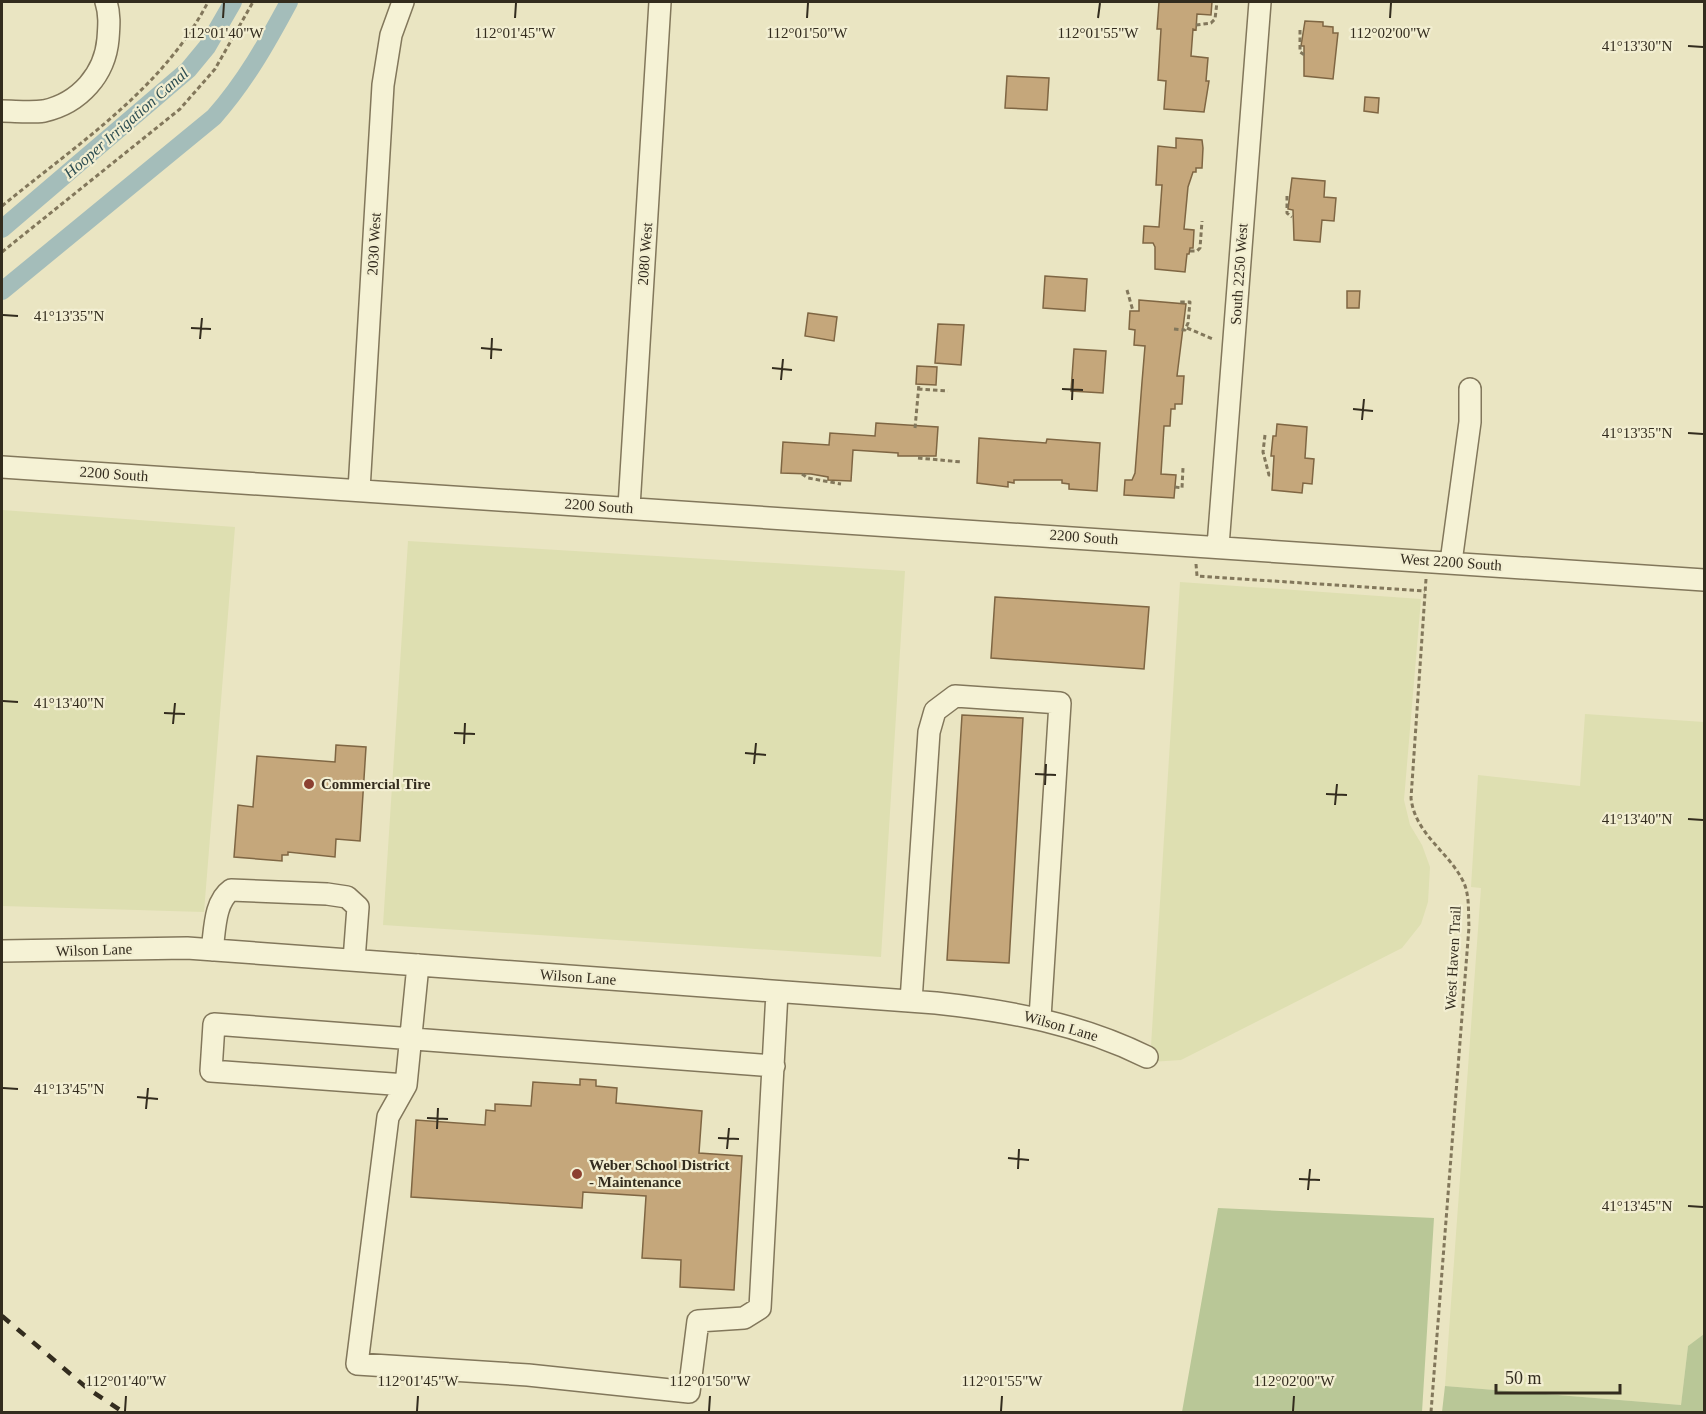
<svg xmlns="http://www.w3.org/2000/svg" width="1706" height="1414" font-family="Georgia,serif">
<style>
.farmland{fill:#dedfb1}
.green{fill:#b9c797}
.lines{fill:none;stroke-linecap:round;stroke-linejoin:round}
.canal{stroke:#a4bdba;stroke-width:18}
.building{fill:#c5a77b;stroke:#7f6643;stroke-width:1.5}
.minor-casing{stroke:#82775b;stroke-width:24}
.path{stroke:#82775b;stroke-width:3;stroke-dasharray:4.5 3;stroke-linecap:butt}
.minor{stroke:#f5f2d5;stroke-width:21}
.rail{stroke:#332c1e;stroke-width:4.5;stroke-dasharray:10 10;stroke-linecap:butt}
.ticks{fill:none;stroke:#332c1e;stroke-width:2}
.poi-dot{fill:#8c4030;stroke:#f2eed1;stroke-width:2}
.labels{text-anchor:middle;dominant-baseline:central;stroke-width:4.5;stroke-linejoin:round;paint-order:stroke}
.street-label{font-size:15px;fill:#332c1e;stroke:#f2eed1}
.poi-label{font-size:15px;font-weight:bold;fill:#332c1e;stroke:#f2eed1;text-anchor:start}
.water-label{font-size:16px;font-style:italic;fill:#2e4e52;stroke:#f2eed1}
.ticks-label{font-size:15px;text-anchor:middle;fill:#332c1e;stroke:#f2eed1;stroke-width:4.5;stroke-linejoin:round;paint-order:stroke}
</style>
<rect width="100%" height="100%" fill="#eae5c2"/>
<path class="farmland" d="M2,510l233,17 -31,385 -202,-6z
M408,541l497,30 -24,386 -498,-32z
M1180,582l241,17 -17,201 6,25 12,20 8,22 -2,35 -7,22 -19,24 -221,112 -31,2z
M1585,714l119,8v612l-16,12 -7,59 -236,-19 36,-498 -10,-1 7,-112 102,11z"/>
<path class="green" d="M1218,1208l216,10 -12,194h-240z
M1704,1334v78h-262l3,-26 236,19 7,-59z"/>
<g class="lines">
<path class="canal" d="M2,229l186,-159 19,-23 26,-45
M2,291l212,-174c31,-35 53,-74 75,-115"/>
</g>
<path class="building" d="M1159,2h53l-1,13 -14,-1 -1,16 -3,-1 -2,27 17,2 -2,23h3l-5,31 -40,-3 2,-28 -8,-1 3,-51h-4z
M1305,21l18,1v4l10,1v6h5l-5,46 -29,-3v-30h-3z
M1007,76l42,2 -2,32 -42,-2z
M1365,97l14,1 -1,15 -14,-2z
M1176,138l26,2 1,8 -1,20h-6v4h-3l-5,15 -4,42 10,1 -1,18h-3l-1,6h-2l-2,18 -30,-3v-22l-2,-4h-10l1,-17 15,1 3,-42h-6l2,-39 18,2z
M1292,178l33,3 -1,16 12,1 -2,23 -12,-1 -2,22 -26,-2 -1,-30 -5,-1z
M1045,276l42,3 -2,32 -42,-3z
M1347,291h13l-1,17h-12z
M1139,300l47,4 -9,72h7l-2,28h-7v5h-4l-1,17h-6l-3,48 15,1 -2,23 -50,-3 1,-15h7l3,-7 7,-91 3,-36 -11,-1 1,-15 -6,-1 1,-18h9z
M808,313l29,4 -3,24 -29,-5z
M938,324l26,1 -3,40 -26,-2z
M1074,349l32,2 -3,42 -32,-2z
M917,366l20,1 -1,18 -20,-1z
M876,423l62,4 -2,29h-38v-3l-45,-3 -2,31 -23,-1v-3l-17,-3 -30,-1 2,-31 46,3 1,-12 45,3z
M1277,424l30,3 -2,31 9,1 -2,25 -9,-1 -1,10 -30,-3 2,-34h-3l2,-20h3z
M979,438l67,5 1,-4 53,4 -3,48 -28,-2v-5l-7,-1v-3h-48v3l-6,-1v5l-31,-4z
M995,597l154,10 -5,62 -153,-11z
M962,715l61,3 -14,245 -62,-3z
M336,745l30,2 -6,94 -24,-2 -1,18 -47,-5v3h-6v6l-48,-4 4,-52 15,2 4,-51 78,6z
M580,1079l16,1v6l21,2 -1,15 86,8 -3,42 43,3 -8,134 -54,-3 1,-27 -39,-2 4,-62 -63,-4 -1,16 -171,-11 5,-77 69,5 1,-15 9,1v-7l36,2 2,-24 47,3z"/>
<g class="lines">
<g class="minor-casing">
<path id="minor" d="M2,111c13,0 28,2 42,0 36,-8 61,-37 64,-72 1,-13 2,-25 -2,-37
M2,467l1702,113
M359,490l24,-405 8,-50 12,-33
M629,507l31,-505
M1218,546l42,-544
M1451,562l19,-140v-33
M212,950c3,-19 2,-48 19,-60l96,4 20,3 11,10 -4,53
M2,951l185,-3 749,55c74,8 144,21 211,54
M418,965l-12,120 -18,32 -31,247 171,11 161,17 9,-71 46,-3 16,-10 17,-316
M911,1001l18,-269 6,-21 20,-15 105,7 -20,315
M406,1085l-195,-14 3,-47 560,42"/>
</g>
<path class="path" d="M1196,25l15,-2 4,-4 2,-17
M1300,30v22l6,4
M1287,196v17l5,4
M2,206c74,-61 161,-117 206,-204
M1190,251h7l3,-3 2,-27
M2,252l178,-143 35,-40 38,-67
M1127,290l6,21
M1187,328l26,11
M1174,329l11,1 3,-7 2,-21h-10
M918,389l30,2
M915,428l4,-44
M1265,435l-2,17 6,23h3
M918,458l44,4
M802,474l6,4 33,6
M1175,487l7,1 1,-20
M1196,564l1,12 228,15
M1426,579l-15,219c4,36 37,53 52,83 7,14 5,31 6,46l-38,485"/>
<use href="#minor" class="minor"/>
<path class="rail" d="M2,1316l85,72 36,24"/>
</g>
<path class="ticks" d="M223,18l1,-15M515,18l1,-15M807,18l1,-15M1098,18l2,-15M1390,18l1,-15M1688,46l15,1M3,315l15,1M191,328l20,1M200,339l2,-21M481,348l21,2M491,359l1,-21M772,368l20,2M781,380l2,-21M1062,389l21,1M1072,400l1,-21M1353,409l20,2M1362,420l2,-21M1688,433l15,1M3,701l15,1M164,713l21,1M173,724l2,-21M454,733l21,1M464,744l1,-21M745,753l21,2M754,764l2,-21M1035,774l21,1M1045,785l1,-21M1326,794l21,1M1335,805l2,-21M1688,819l15,1M3,1088l15,1M137,1097l21,2M146,1109l2,-21M427,1118l21,1M437,1129l1,-21M718,1138l21,1M727,1149l2,-21M1008,1158l21,2M1018,1169l1,-20M1299,1179l21,1M1308,1190l2,-21M1688,1206l15,1M125,1411l1,-15M417,1411l1,-15M709,1411l1,-15M1001,1411l1,-15M1293,1411l1,-15"/>
<g class="poi-dot">
<circle cx="309" cy="784" r="6"/>
<circle cx="577" cy="1174" r="6"/>
</g>
<g class="labels">
<g class="street-label">
<text transform="translate(374 244) rotate(-87)">2030 West</text>
<text transform="translate(645 254) rotate(-86)">2080 West</text>
<text transform="translate(1239 274) rotate(-86)">South 2250 West</text>
<text transform="translate(114 474) rotate(4)">2200 South</text>
<text transform="translate(599 506) rotate(4)">2200 South</text>
<text transform="translate(1084 537) rotate(4)">2200 South</text>
<text transform="translate(1451 562) rotate(4)">West 2200 South</text>
<text transform="translate(94 950) rotate(-2)">Wilson Lane</text>
<text transform="translate(1453 958) rotate(-87)">West Haven Trail</text>
<text transform="translate(578 977) rotate(4)">Wilson Lane</text>
<text transform="translate(1061 1026) rotate(16)">Wilson Lane</text>
</g>
<g class="poi-label">
<text x="321" y="784">Commercial Tire</text>
<text x="589" y="1165">Weber School District<tspan x="589" dy="17">- Maintenance</tspan></text>
</g>
<g class="water-label">
<text transform="translate(126 123) rotate(-41)">Hooper Irrigation Canal</text>
</g>
</g>
<g class="ticks-label">
<text x="223" y="38">112°01'40"W</text>
<text x="515" y="38">112°01'45"W</text>
<text x="807" y="38">112°01'50"W</text>
<text x="1098" y="38">112°01'55"W</text>
<text x="1390" y="38">112°02'00"W</text>
<text x="1637" y="51">41°13'30"N</text>
<text x="69" y="321">41°13'35"N</text>
<text x="1637" y="438">41°13'35"N</text>
<text x="69" y="708">41°13'40"N</text>
<text x="1637" y="824">41°13'40"N</text>
<text x="69" y="1094">41°13'45"N</text>
<text x="1637" y="1211">41°13'45"N</text>
<text x="126" y="1386">112°01'40"W</text>
<text x="418" y="1386">112°01'45"W</text>
<text x="710" y="1386">112°01'50"W</text>
<text x="1002" y="1386">112°01'55"W</text>
<text x="1294" y="1386">112°02'00"W</text>
</g>
<rect width="1706" height="1414" fill="none" stroke="#332c1e" stroke-width="6"/>
<path d="M1496 1384v9h124v-9" fill="none" stroke="#332c1e" stroke-width="3"/>
<text x="1505" y="1384" font-size="18" fill="#332c1e" stroke="#f2eed1" stroke-width="4.5" paint-order="stroke">50 m</text>
</svg>
